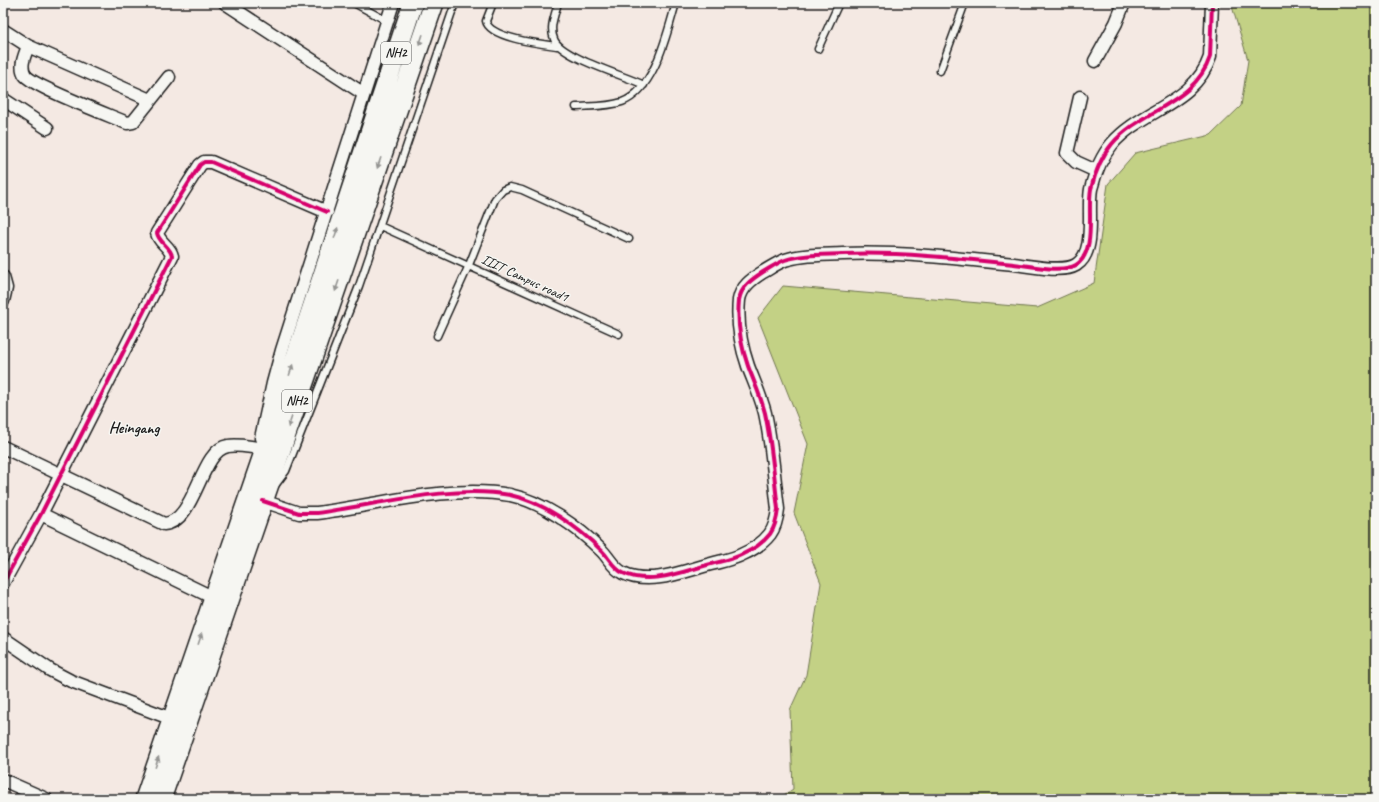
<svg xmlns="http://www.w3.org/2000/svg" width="1379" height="802" font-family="Caveat,sans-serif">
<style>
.green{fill:#c3d185;stroke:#707650}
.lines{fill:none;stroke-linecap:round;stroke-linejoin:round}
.service-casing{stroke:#1c1c1c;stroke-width:9}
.minor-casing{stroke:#1c1c1c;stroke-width:15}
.trunk-casing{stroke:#1c1c1c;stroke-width:22}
.service{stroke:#f6f6f2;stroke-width:6}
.minor{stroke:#f6f6f2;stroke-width:12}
.trunk{stroke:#f6f6f2;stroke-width:19}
.cycleway-casing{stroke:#f6f6f2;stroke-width:6}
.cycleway{stroke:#d6006c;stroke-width:4}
.oneway{fill:#949492}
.labels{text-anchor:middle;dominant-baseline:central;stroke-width:3;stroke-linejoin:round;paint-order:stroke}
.shield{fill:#f6f6f2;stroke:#5d5d5c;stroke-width:1}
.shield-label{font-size:13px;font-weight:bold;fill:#1c1c1c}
.street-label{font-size:14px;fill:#1c1c1c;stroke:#f6f6f2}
.quarter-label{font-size:16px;font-weight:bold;fill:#1c1c1c;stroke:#f6f6f2}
</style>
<rect width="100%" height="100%" fill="#f4e9e3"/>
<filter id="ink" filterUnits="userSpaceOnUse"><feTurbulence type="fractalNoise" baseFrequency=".025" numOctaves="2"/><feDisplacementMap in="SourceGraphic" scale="8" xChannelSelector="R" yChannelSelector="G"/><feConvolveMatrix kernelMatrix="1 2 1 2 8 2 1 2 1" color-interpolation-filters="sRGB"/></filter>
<g filter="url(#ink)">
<path class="green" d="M1231,3h145v796h-598l15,-10 -3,-79 16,-35 15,-92 -27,-70 14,-69 -50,-126 25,-32 254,22 57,-25 14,-99 27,-31 76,-18 30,-29 7,-46z"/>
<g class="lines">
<g class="service-casing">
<path id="service" d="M354,3l33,18
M493,3l-7,18c3,17 56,23 71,25
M558,3c-3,12 -9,24 -4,36 6,18 72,37 90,46
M818,49l21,-46
M940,71l25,-68
M576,107c15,-1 31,0 46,-5 33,-12 45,-69 54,-99
M380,226l239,108
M437,336l32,-71 26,-66 8,-9 7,-3 12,3 107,49
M274,487l12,-16 73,-185 96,-283"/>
</g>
<g class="minor-casing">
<path id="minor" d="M225,3l139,91
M3,30l25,16 122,54
M28,46c-3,9 -9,20 -3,29 7,11 86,41 102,48l6,-1 36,-45
M1095,61l21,-38 8,-20
M1080,97l-13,56 9,9 20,9
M3,99l44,29
M3,277l3,11 -3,13
M261,438l12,-55 9,-33 111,-347
M3,447l161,77c32,-2 36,-74 64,-78 10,-2 21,1 31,2
M263,501l36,12h18c60,-8 134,-29 193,-18 33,7 68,32 92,56 7,7 11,17 21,22 27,13 61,-2 88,-9 11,-3 23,-5 32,-10 9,-4 20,-11 27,-20 5,-7 7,-16 8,-25 -4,-32 -6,-64 -13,-96 -4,-16 -11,-31 -17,-47 -7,-20 -11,-45 -9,-66 2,-13 13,-21 24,-28 7,-4 14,-9 22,-12 17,-6 39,-5 58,-6 58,-2 114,4 171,10 16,2 49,9 62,1 21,-13 11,-55 15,-76 4,-16 10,-32 21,-45 29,-34 83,-41 98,-87l2,-54
M41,514l173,84
M3,583l38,-69 131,-258c-2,-10 -13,-13 -15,-23l43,-68 4,-3h7l116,50
M3,638l47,32 21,11 101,38
M3,780l43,19"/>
</g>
<g class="trunk-casing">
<path id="trunk" d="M145,799l123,-358 145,-438
M161,799l273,-796"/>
</g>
<use href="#service" class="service"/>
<use href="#minor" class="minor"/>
<use href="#trunk" class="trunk"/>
<g class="cycleway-casing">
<path id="cycleway" d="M263,501l36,12h18c60,-8 134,-29 193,-18 33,7 68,32 92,56 7,7 11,17 21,22 27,13 61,-2 88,-9 11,-3 23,-5 32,-10 9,-4 20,-11 27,-20 5,-7 7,-16 8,-25 -4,-32 -6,-64 -13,-96 -4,-16 -11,-31 -17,-47 -7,-20 -11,-45 -9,-66 2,-13 13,-21 24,-28 7,-4 14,-9 22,-12 17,-6 39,-5 58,-6 58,-2 114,4 171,10 16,2 49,9 62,1 21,-13 11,-55 15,-76 4,-16 10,-32 21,-45 29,-34 83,-41 98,-87l2,-54
M3,583l38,-69 131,-258c-2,-10 -13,-13 -15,-23l43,-68 4,-3h7l116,50"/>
</g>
<use href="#cycleway" class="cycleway"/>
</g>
<defs><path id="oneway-solid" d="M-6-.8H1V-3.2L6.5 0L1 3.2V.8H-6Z"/></defs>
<g class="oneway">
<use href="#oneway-solid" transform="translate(421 40) rotate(109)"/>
<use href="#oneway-solid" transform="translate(379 163) rotate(109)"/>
<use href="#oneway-solid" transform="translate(336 233) rotate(-72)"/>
<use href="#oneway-solid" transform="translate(337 286) rotate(109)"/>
<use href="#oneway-solid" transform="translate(291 370) rotate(-72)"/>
<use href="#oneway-solid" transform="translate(290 422) rotate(109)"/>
<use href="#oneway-solid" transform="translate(200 639) rotate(-71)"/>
<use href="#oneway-solid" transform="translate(157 762) rotate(-72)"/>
</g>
</g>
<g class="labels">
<g class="shield">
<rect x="381" y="42" width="30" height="22" rx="3"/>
<rect x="282" y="390" width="30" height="22" rx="3"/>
</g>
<g class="shield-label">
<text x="396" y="53">NH2</text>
<text x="297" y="401">NH2</text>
</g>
<g class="street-label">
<text transform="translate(525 278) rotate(25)">IIIT Campus road1</text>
</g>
<g class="quarter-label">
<text x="134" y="428">Heingang</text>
</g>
</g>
<rect width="1379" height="802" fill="none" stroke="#f6f6f2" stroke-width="16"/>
<rect x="8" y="8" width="1363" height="786" fill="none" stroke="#1c1c1c" stroke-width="1.5" filter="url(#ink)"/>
</svg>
